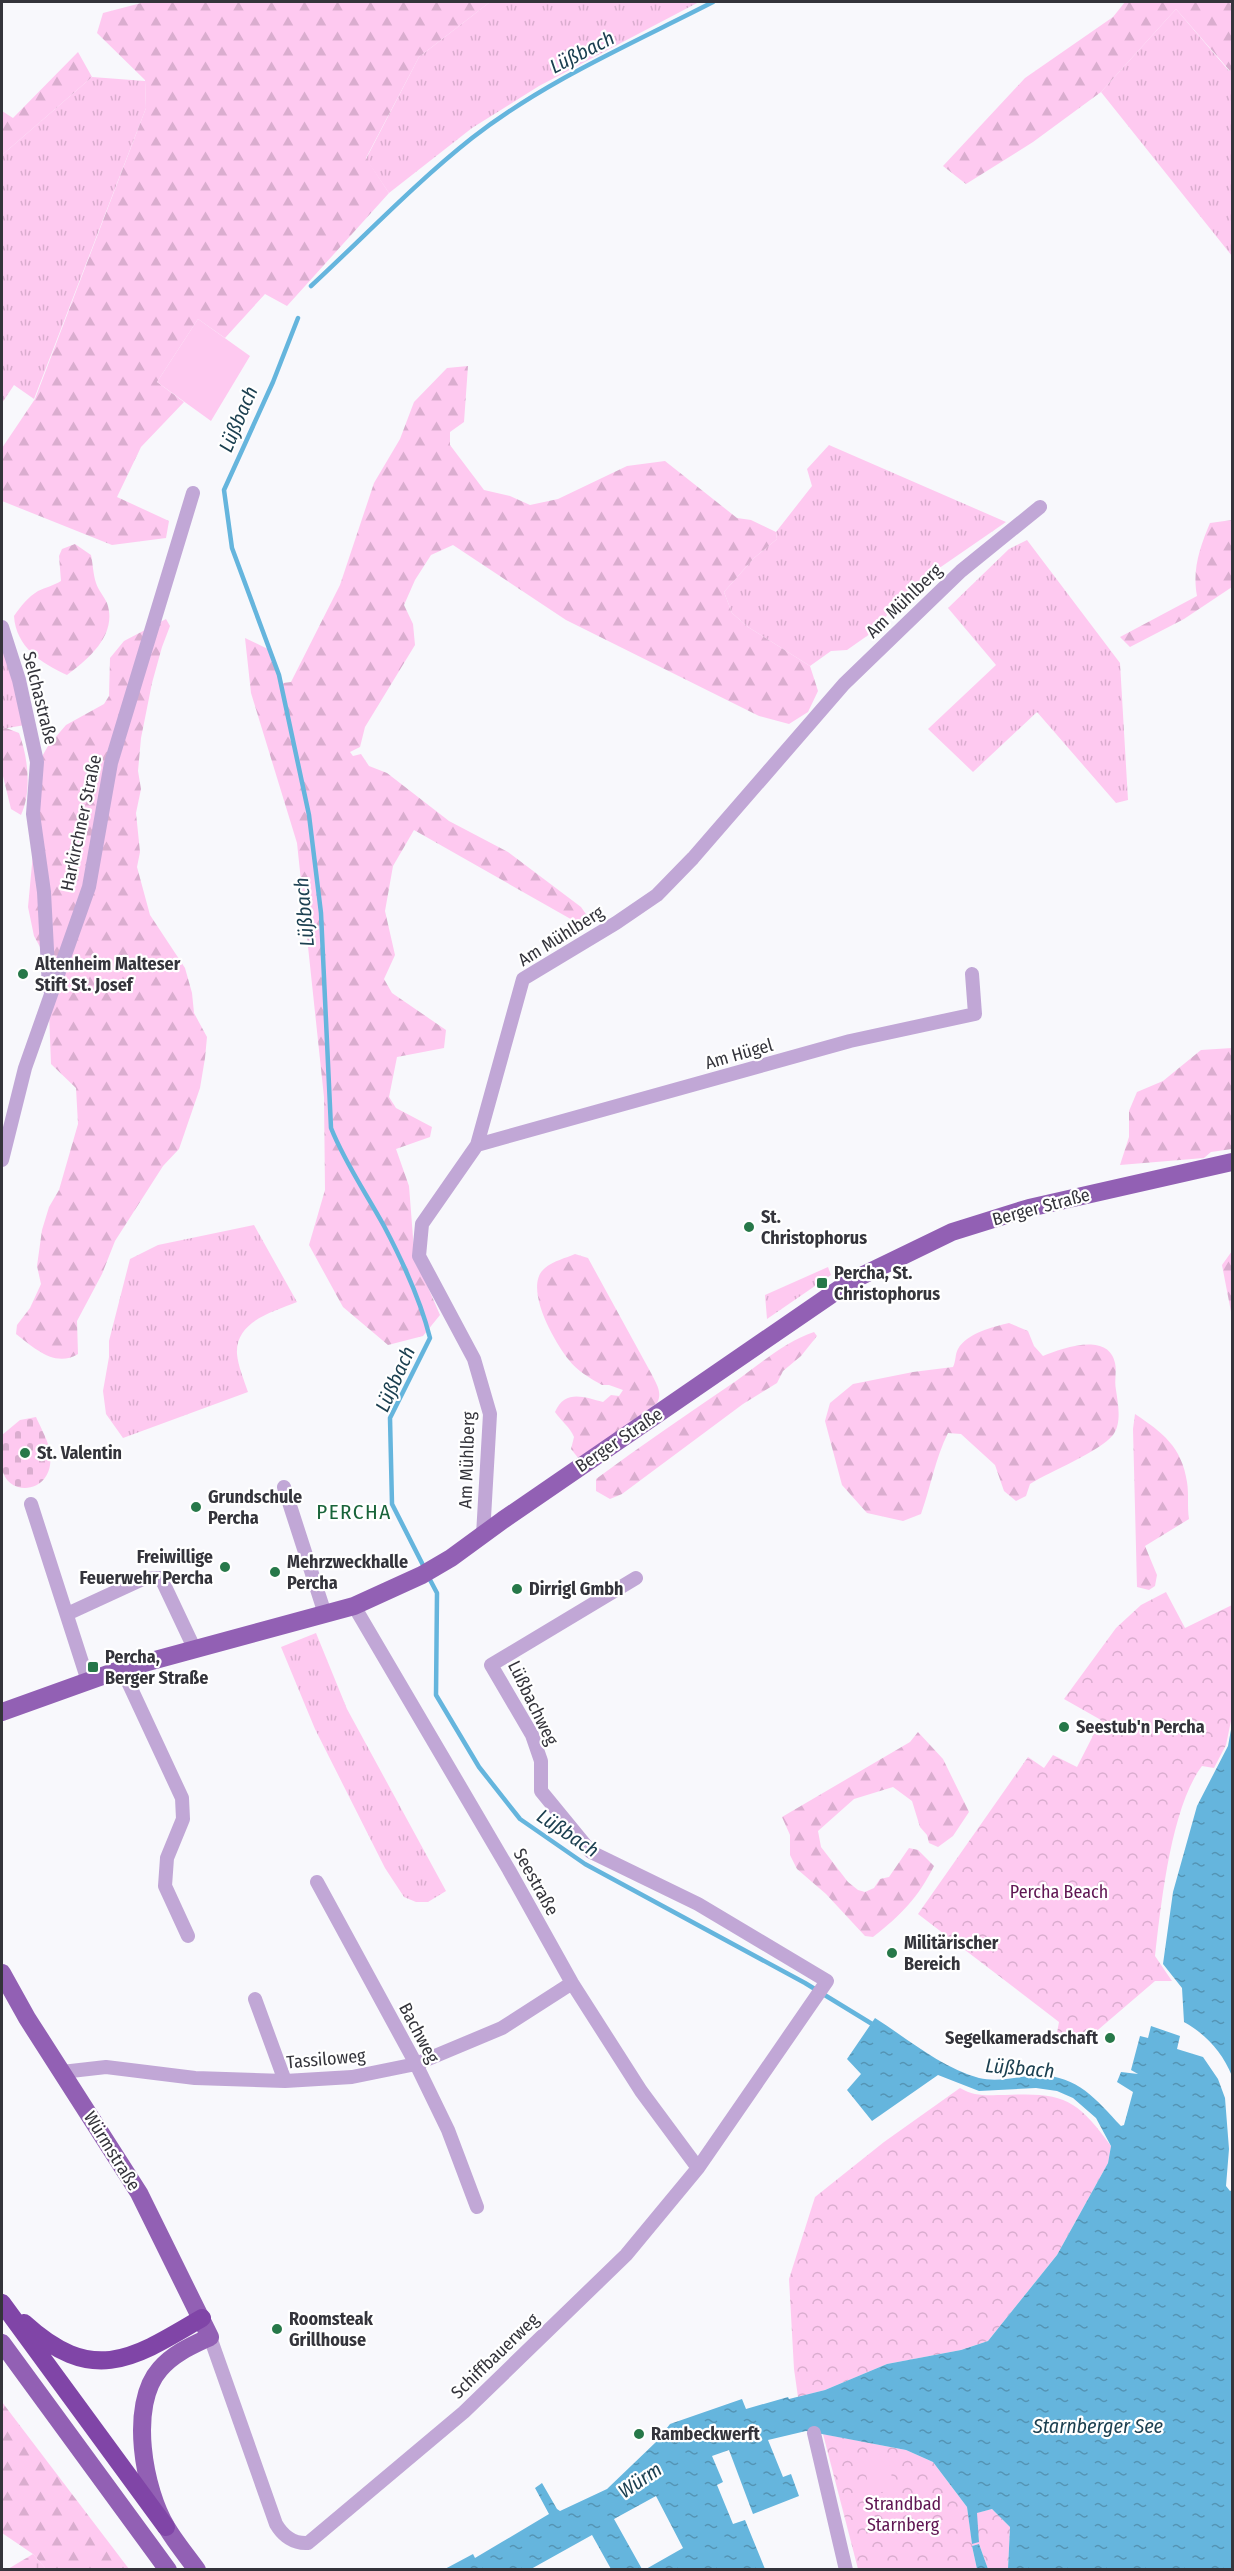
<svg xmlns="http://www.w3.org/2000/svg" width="1234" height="2571" font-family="'Fira Sans Condensed',sans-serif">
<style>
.grass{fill:url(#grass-tufts)}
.forest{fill:url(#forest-firs)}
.wetland{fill:url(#wetland-marsh)}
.cemetery{fill:url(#cemetery-stones)}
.park{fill:url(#park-crowns)}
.pitch{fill:#fec9f0}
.water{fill:url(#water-ripples)}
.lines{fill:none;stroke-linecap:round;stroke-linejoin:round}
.stream{stroke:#65b5dd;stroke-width:4.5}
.minor{stroke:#c1a7d6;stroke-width:14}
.major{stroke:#9260b4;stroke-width:18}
.highway{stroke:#8045a7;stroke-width:18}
.poi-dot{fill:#277849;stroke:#fff;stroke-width:2}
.labels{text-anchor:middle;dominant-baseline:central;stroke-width:4.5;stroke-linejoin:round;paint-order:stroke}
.street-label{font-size:18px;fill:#34343b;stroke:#fff}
.poi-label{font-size:18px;font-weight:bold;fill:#34343b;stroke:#fff;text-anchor:start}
.park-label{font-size:18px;fill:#5f1552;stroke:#fff}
.water-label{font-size:20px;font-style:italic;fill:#1c4051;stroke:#fff}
.quarter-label{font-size:21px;letter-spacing:1.5px;fill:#19643a;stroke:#fff}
</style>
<defs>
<pattern id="grass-tufts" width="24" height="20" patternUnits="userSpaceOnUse" patternTransform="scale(1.5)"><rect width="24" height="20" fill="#fec9f0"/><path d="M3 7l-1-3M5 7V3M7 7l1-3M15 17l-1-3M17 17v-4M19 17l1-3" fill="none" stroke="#daadcf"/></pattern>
<pattern id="forest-firs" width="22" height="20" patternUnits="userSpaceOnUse" patternTransform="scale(1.5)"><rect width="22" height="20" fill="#fec9f0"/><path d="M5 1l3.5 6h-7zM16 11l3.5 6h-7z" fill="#daadcf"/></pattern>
<pattern id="wetland-marsh" width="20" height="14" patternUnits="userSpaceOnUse" patternTransform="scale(1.5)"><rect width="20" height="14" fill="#fec9f0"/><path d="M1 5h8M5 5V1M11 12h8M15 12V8" fill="none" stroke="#daadcf"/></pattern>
<pattern id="cemetery-stones" width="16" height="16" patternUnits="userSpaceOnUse" patternTransform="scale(1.5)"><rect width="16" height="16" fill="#fec9f0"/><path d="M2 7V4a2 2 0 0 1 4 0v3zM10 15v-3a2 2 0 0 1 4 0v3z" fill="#daadcf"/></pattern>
<pattern id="park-crowns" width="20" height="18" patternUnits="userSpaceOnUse" patternTransform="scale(1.5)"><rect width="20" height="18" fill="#fec9f0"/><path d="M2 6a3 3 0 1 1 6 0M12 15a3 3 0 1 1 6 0" fill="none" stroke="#daadcf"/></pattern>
<pattern id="water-ripples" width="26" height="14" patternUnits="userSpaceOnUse" patternTransform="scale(1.5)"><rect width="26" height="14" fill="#65b5dd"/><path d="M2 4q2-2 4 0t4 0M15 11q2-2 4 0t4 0" fill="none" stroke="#5494b4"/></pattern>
</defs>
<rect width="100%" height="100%" fill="#f8f8fc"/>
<path class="grass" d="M490,2h209l-160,84 -67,42 -83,65 -23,-34 53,-102z
M1176,9l53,62 3,-4v189l-131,-164z
M92,77l53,4 1,27 -112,291 -20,-14 -12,18v-248z
M829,445l177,77 -71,49 -39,33 -22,27 -27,19 -16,1 -21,15 -62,-39 -16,-14 -8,-21 30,-34 23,-19 -1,-7 36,-46 -5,-17z
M1027,540l93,123 8,137 -12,3 -79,-91 -64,60 -45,-43 68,-64 -48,-57 61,-59z
M2,629l23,96 -23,4z
M254,1225l43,77c-24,10 -62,19 -60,52 1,12 7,26 11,38l-125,46 -17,-24 -3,-23 6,-34v-16l21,-82 28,-14z
M828,1267l3,8 -64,44 -2,-24z
M316,1633l31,76 99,182 -18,11h-12l-12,-5 -19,-29 -70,-139 -34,-82z"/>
<path class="forest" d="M145,2h345l-71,55 -53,101 23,35 -102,113 -22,-12 -40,44 -27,-19 -41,63 27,20 -43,45 -24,50 52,24 -3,17 -54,7 -110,-44v-53l33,-49 111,-291 -1,-28 -48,-47 6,-20z
M1125,2h107v65l-2,4 -54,-62 -75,83 -68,50 -67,42 -23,-18 82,-88 88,-61z
M78,52l14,25 -90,78v-44l11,7z
M468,366l-4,56 -14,10v13l34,45 26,6 20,9 28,-6 69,-33 38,-5 72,57 14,2 25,12 1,7 -23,19 -30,34 8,21 16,14 62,39 8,25 -10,21 -19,12 -30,-8 -193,-96 -113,-75 -22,10 -16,25 -11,25 9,19 2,21 -50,82 -5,20 -10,5 3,4 8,-2 8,12 18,7 62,48 59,31 73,55 7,10 -5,9 -169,-96 -21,36 -8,45 10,44 -11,24 8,14 54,37 -2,18 -47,9 -8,40 7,11 36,19 -2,10 -34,12 13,37 6,77 9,15 16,37 -17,21 -35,9 -45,-38 -34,-62 16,-55 -1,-93 -27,-254 -46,-150 -6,-55 27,13 11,32 8,-1 49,-97 34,-102 26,-44 14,-37 33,-34z
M1232,520v67l-48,32 -54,28 -10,-10 77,-41c-5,-27 3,-49 13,-73z
M75,544l16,11c2,9 2,19 5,28 2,7 8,13 11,20 11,31 -18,56 -40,72 -26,-12 -51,-28 -53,-59 7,-10 14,-19 24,-25 8,-4 15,-5 23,-10l-2,-25 3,-7z
M166,619l4,7 -8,21 -10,36 -11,55 -3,33 3,18 -5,24 4,39 -3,15 13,48 35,53 7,25 2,20 13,24 -2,21 -5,30 -21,61 -16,17 -48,75 -13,33 -25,47 1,33c-23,14 -44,-6 -62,-20l1,-9 13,-17 11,-24 -4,-18 5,-36 7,-23 10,-17 19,-66 -2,-36 -25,-24 -4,-104 -13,-24 -6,-29 7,-75 1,-65 12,-21 18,-21 38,-21 5,-8 1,-38 14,-17z
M6,728l13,5c9,24 13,58 2,82l-10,-6 -9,-37v-43z
M1232,1048v101l-21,3 -7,6 -84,7 9,-28v-26l8,-19 26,-11 38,-31z
M1232,1251v66l-10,-52z
M575,1254l13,4 63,115c5,10 12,20 6,30l-78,56 -8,-10 3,-12c-4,-10 -13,-16 -19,-25 10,-23 29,-15 48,-10l8,-7 8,1 4,-6 -14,-5h-7c-11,-6 -26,-15 -33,-25 -14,-17 -47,-74 -24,-92 8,-7 21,-10 30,-14z
M1009,1323l19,8 6,15 9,10c18,-7 65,-25 72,7 2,8 -1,18 1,27 2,14 6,33 -3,45 -14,17 -62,36 -83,49l-4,12 -10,5 -12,-10 -9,-26 -34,-31 -13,-1c-13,26 -17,53 -27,81l-18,7 -36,-8 -25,-28 -17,-64 5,-18 23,-19 60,-12 40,-5c3,-6 2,-13 5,-18 9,-16 35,-22 51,-26z
M814,1332l3,4 -16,20 -18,15 -6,12 -34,21 -121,90 -12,5 -14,-8v-12c46,-34 93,-66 140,-98 24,-17 50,-40 78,-49z
M1135,1414c27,18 47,33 52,68 2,12 0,25 2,37l-44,27 12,29 -2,11 -6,4 -12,-3 -4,-158z
M918,1732l25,27 26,53 -16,24 -15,11 -9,-4 -2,-8 -7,-8 -8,-26 -19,-14 -39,12 -36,32 3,16 27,35 10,8 7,2 9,-4 6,-9 9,-2 20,-29 9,2 16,16c-16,32 -33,49 -61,71l-8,-1 -39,-42 -29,-25 -7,-14v-20l-8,-18 128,-75z
M2,2402l127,167h-83l-13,-15 -31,-21z"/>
<path class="wetland" d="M33,2554l13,15h-38z"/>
<path class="cemetery" d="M36,1417c4,9 10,20 13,30 11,47 -42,53 -47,21 -2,-10 -1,-22 0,-33l18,-15z"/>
<path class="park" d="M1166,1592l19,36 47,-23v111l-6,29 -12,23 -12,-2c-31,41 -41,138 -47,190l17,25h-17l-70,60 -16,-12 -3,17 -11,-2 4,-22 -141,-108 110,-157 16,11 9,-13 24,12 24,-47 -37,-21 52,-71 25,-23z
M960,2088c15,9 27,7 45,7 59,-3 72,4 106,51l-3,17 -51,92 -69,86 -27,9 -74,14 -62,26 -27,7 -4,-28 -5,-90 26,-82 69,-55z
M823,2434l83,16 27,12 34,45 5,36 7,-2 -3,-28 16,-4 18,18 -2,42h-20l-9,-25 -7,2 5,23h-119z"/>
<path class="pitch" d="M198,319l52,37 -39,65 -54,-39z
M888,2455l6,35 -24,4 -7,-35z"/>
<path class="water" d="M1232,1724v352c-10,-24 -25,-41 -48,-54l-2,-34 -19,-24 10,-72 24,-86 31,-60z
M875,2018c33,21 67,50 104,60 17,4 33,0 50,-2 45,-5 65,21 92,50l3,-1 9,-33 -16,-10 4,-10 17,2 -7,-4 9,-34 8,2 3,-12 29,10 -3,13 26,8 15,22 7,19 4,51 -3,37 4,5 2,-1v379h-224l2,-42 -18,-18 -15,4 2,29 -7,2 -5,-37 -34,-45 -27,-12 -100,-19 -38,9 15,37 8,-3 8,22 -46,18 -24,-64 -17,6 11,26 -6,3 16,39 12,-4 20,49h-119l37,-21 -27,-52 -42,23 28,50h-31l-19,-34 -61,34 -88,1 30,-16 2,4 74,-44 -14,-26 7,-5 15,26 3,2 47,-22 49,-47 14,-18 72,-25 4,10 42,-12 1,2 36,-9 62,-26 74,-14 27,-9 69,-86 51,-92 3,-17 -15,-28 -23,-20 -16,-7 -21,-3 -57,3 -41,-16 -66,46 -25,-31 14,-16 -14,-15z
M979,2544l9,25h-11l-5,-23z"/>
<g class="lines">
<path class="stream" d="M311,286c53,-49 104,-103 161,-148 73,-57 159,-94 241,-136
M298,318l-25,64 -49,108 8,58 47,127 30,140 12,98 10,215c14,35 35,65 53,98 19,36 36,72 46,112l-40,80 2,86 33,65
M428,1576l9,17 -1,102 43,72 41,52 65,45 220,119 72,44"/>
<path class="minor" d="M2,627l17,53 18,82 -4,52 11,78 5,96
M477,1145l373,-104 125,-27 -3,-40
M2,1160l23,-92 64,-181 22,-124 82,-270
M284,1487l41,127
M31,1504l57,177
M483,1535l7,-121 -16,-55 -55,-103 3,-32 55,-79 46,-166 93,-56 41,-28 36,-37 151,-174 117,-113 79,-64
M354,1606l155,264 63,113 69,108 57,77
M67,1614l76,-35 18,-1 34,72
M122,1669l60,129 1,21 -16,39 -2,28 23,50
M317,1882l99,182 32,66 29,77
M255,1999l30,82
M62,2072l44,-5 89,11 90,3 67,-4 64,-13 86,-36 70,-45
M210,2337l66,187c7,12 18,20 32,19l156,-131 162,-157 72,-87 129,-187 -129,-77 -107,-52 -50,-61v-30l-9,-26 -41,-70 145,-87
M814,2433l32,137"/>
<path class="major" d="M2,1712l120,-43 232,-63 68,-31 29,-17 52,-38 348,-239 101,-49 77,-24 203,-46
M2,1973l25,45 112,175 71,144c-19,9 -36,16 -50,32 -32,36 -16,122 7,159 9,15 20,28 30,42
M2,2343l166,227"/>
<path class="highway" d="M2,2303l164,224
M24,2323c69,63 109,36 178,-5"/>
</g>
<g class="poi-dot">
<circle cx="23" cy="974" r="6"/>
<circle cx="749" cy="1227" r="6"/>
<rect x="816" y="1277" width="12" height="12" rx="3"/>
<circle cx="25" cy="1453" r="6"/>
<circle cx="196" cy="1507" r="6"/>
<circle cx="225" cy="1567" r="6"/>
<circle cx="275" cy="1572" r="6"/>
<circle cx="517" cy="1589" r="6"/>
<rect x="87" y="1661" width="12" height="12" rx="3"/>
<circle cx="1064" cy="1727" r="6"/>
<circle cx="892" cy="1953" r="6"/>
<circle cx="1110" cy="2038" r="6"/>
<circle cx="277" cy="2329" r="6"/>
<circle cx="639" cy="2434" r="6"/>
</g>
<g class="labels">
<g class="street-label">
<text transform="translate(904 601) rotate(-44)">Am Mühlberg</text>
<text transform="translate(40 698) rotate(76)">Selchastraße</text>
<text transform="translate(81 823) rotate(-78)">Harkirchner Straße</text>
<text transform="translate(561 936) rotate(-32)">Am Mühlberg</text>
<text transform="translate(739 1054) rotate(-16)">Am Hügel</text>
<text transform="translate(1041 1207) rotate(-15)">Berger Straße</text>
<text transform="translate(619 1440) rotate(-34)">Berger Straße</text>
<text transform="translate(467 1460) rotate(-88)">Am Mühlberg</text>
<text transform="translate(533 1703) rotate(64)">Lüßbachweg</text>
<text transform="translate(536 1882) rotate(61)">Seestraße</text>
<text transform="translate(419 2033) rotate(62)">Bachweg</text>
<text transform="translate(326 2059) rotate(-5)">Tassiloweg</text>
<text transform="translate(112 2151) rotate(58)">Würmstraße</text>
<text transform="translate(495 2356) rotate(-44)">Schiffbauerweg</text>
</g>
<g class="poi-label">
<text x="35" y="964">Altenheim Malteser<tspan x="35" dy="21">Stift St. Josef</tspan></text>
<text x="761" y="1217">St.<tspan x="761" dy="21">Christophorus</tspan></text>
<text x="834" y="1273">Percha, St.<tspan x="834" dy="21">Christophorus</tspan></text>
<text x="37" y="1453">St. Valentin</text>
<text x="208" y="1497">Grundschule<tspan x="208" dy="21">Percha</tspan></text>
<text x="213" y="1557" text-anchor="end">Freiwillige<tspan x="213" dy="21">Feuerwehr Percha</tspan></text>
<text x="287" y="1562">Mehrzweckhalle<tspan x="287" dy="21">Percha</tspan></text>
<text x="529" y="1589">Dirrigl Gmbh</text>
<text x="105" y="1657">Percha,<tspan x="105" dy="21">Berger Straße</tspan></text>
<text x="1076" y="1727">Seestub'n Percha</text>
<text x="904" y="1943">Militärischer<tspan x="904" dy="21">Bereich</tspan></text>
<text x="1098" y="2038" text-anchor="end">Segelkameradschaft</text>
<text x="289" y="2319">Roomsteak<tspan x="289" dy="21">Grillhouse</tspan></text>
<text x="651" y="2434">Rambeckwerft</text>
</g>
<g class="park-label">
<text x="1059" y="1892">Percha Beach</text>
<text x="903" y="2504">Strandbad<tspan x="903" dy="21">Starnberg</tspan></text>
</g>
<g class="water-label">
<text transform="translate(582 52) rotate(-27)">Lüßbach</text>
<text transform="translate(238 419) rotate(-67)">Lüßbach</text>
<text transform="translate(304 912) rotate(-95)">Lüßbach</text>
<text transform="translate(395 1379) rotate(-66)">Lüßbach</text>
<text transform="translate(568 1833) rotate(34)">Lüßbach</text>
<text transform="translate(1020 2068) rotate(5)">Lüßbach</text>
<text x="1098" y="2426">Starnberger See</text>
<text transform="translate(640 2480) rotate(-34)">Würm</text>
</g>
<g class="quarter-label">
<text x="354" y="1512">PERCHA</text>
</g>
</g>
<rect width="1234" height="2571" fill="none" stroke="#34343b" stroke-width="6"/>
</svg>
